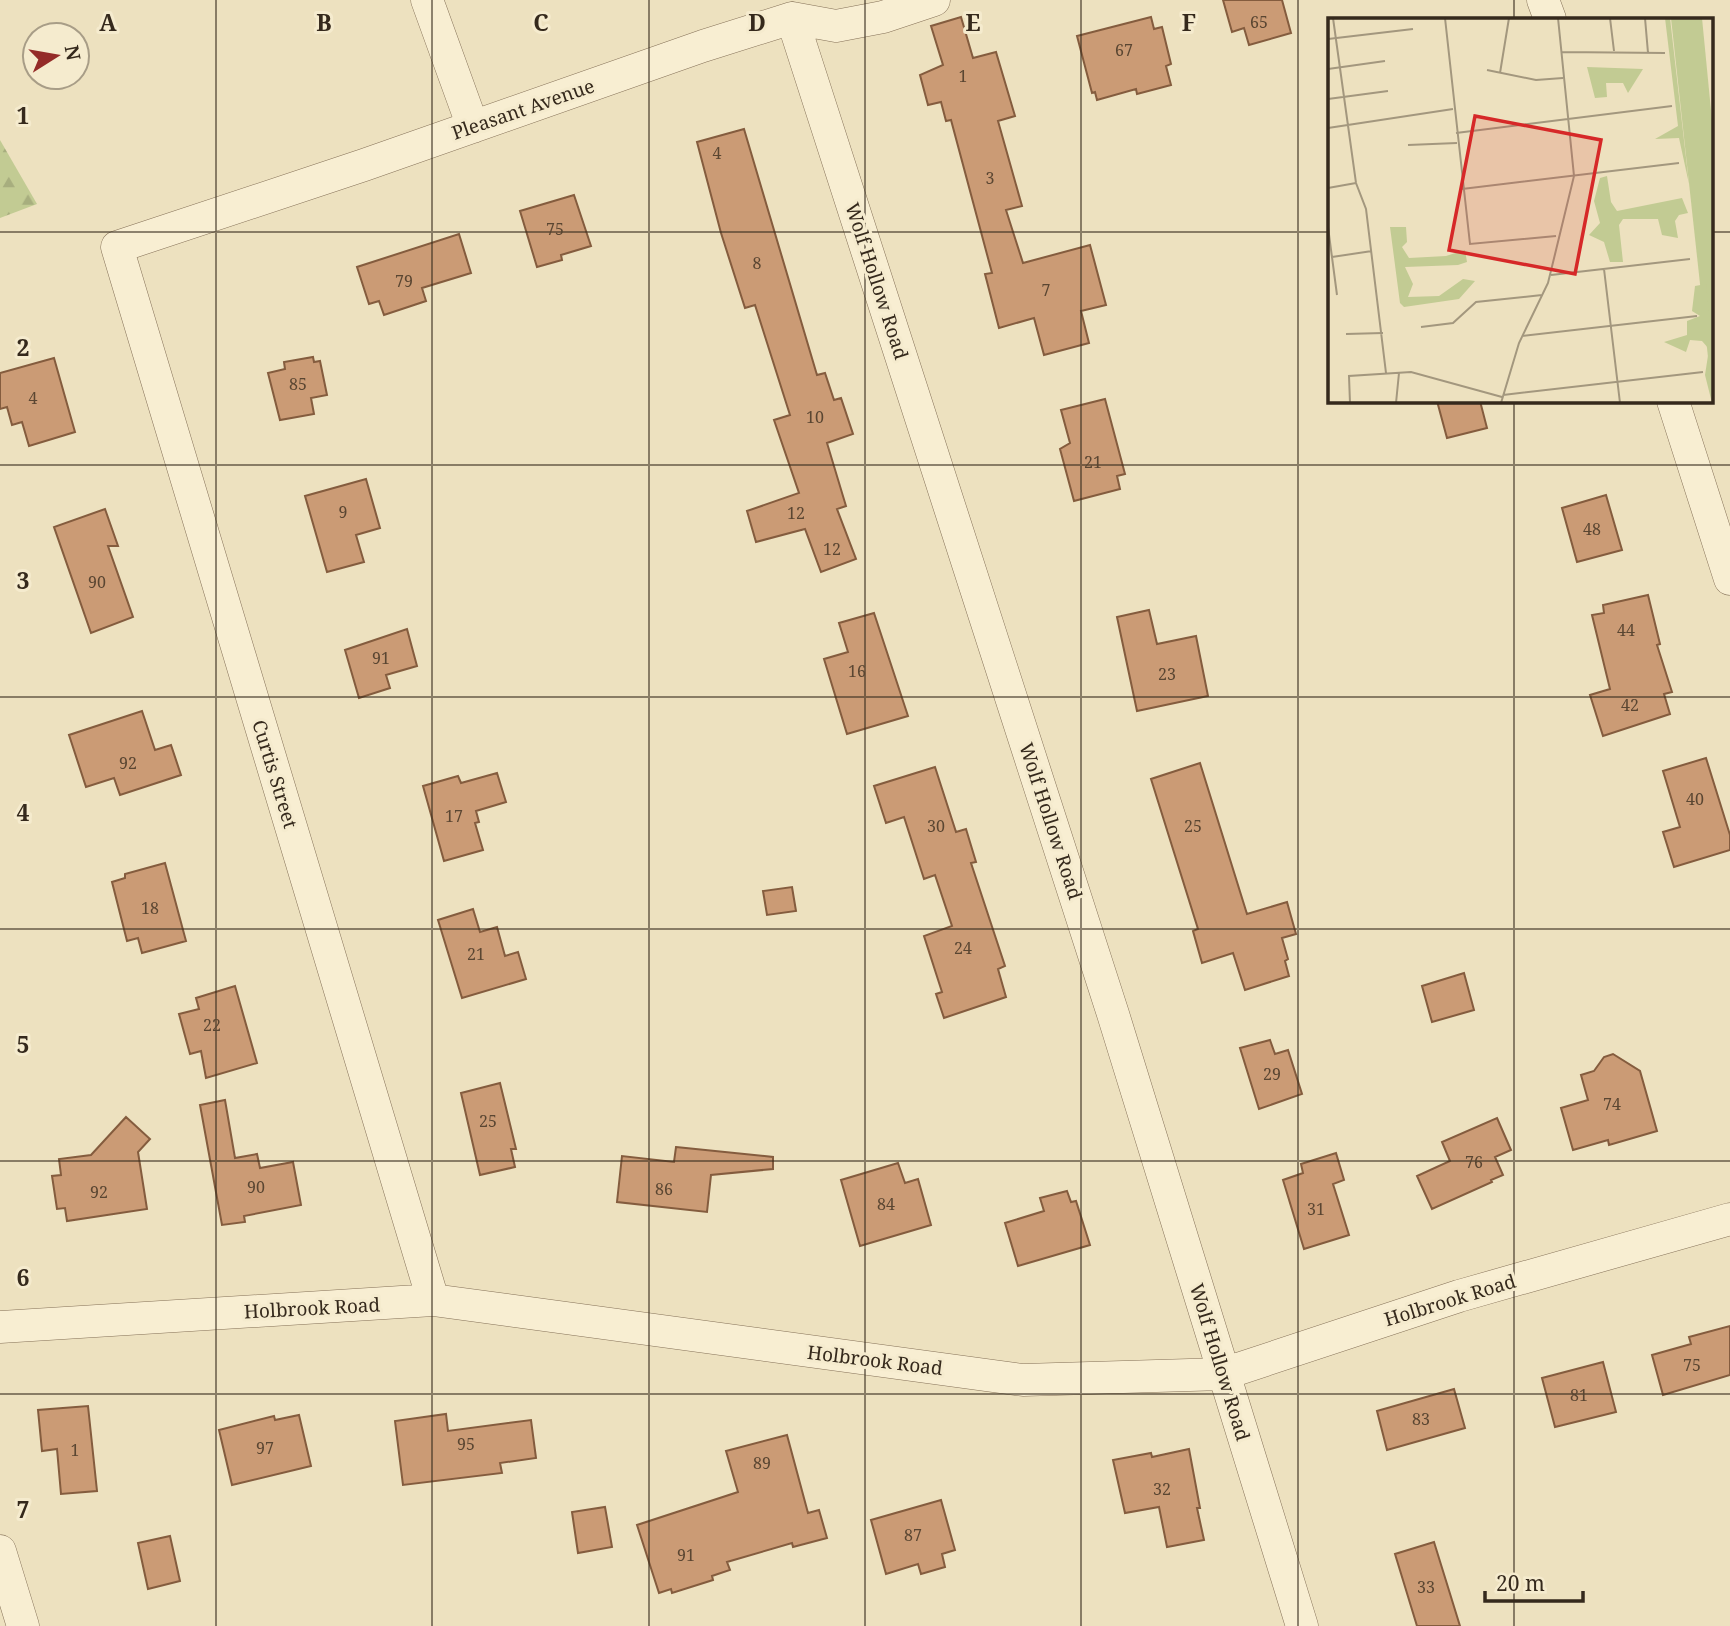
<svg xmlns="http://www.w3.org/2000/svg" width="1730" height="1626" font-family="'Noto Serif',serif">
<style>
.forest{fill:url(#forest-firs)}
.building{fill:#cb9b75;stroke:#845c3e;stroke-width:2}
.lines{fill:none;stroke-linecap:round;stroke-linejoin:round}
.minor-casing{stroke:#857158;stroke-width:33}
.minor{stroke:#f8eed2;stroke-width:32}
.grid{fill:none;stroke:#35291c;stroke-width:2;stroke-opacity:0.55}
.labels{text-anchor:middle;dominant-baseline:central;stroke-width:6;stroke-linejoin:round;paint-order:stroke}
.number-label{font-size:16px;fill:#5a4632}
.street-label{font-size:19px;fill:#35291c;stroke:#f5ebce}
.inset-road{fill:none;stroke:#a3977e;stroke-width:2}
.view{fill:#d62828;fill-opacity:0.15;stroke:#d62828;stroke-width:3.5}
.inset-edge{fill:none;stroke:#35291c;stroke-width:3.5}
.grid-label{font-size:23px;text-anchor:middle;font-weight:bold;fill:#35291c;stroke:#f5ebce;stroke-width:6;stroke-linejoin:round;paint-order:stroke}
</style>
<defs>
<pattern id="forest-firs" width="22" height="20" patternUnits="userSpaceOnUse" patternTransform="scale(1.75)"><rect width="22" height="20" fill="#c2cb93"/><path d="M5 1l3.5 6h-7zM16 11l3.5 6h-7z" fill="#a7ae7e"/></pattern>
</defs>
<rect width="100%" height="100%" fill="#ede1bf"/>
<path class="forest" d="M0,140l37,64 -37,14z"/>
<path class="building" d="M1223,0h59l9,33 -42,12 -5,-17 -12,4z
M961,17l12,41 23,-6 19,64 -17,5 24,85 -16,4 17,53 67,-18 16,60 -25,6 8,32 -45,12 -10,-37 -35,10 -14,-54 7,-1 -41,-153 -5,1 -5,-19 -13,3 -8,-30 23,-10 -12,-39z
M1151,17l3,12 8,-2 9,37 -5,2 5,19 -34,9 -1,-5 -39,11 -2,-8 -3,1 -15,-57z
M744,129l73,246 8,-2 9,27 7,-2 12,36 -26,9 19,63 -9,3 19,50 -35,13 -16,-43 -49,13 -9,-31 52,-18 -25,-73 16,-5 -35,-110 -10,3 -24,-75 -24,-91z
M574,195l17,51 -30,9 1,5 -25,7 -17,-56z
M459,234l12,39 -49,15 4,13 -42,14 -5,-14 -10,3 -12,-37z
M313,357l1,5 6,-1 7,34 -16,3 3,16 -34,6 -12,-47 17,-4 -1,-7z
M54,358l21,74 -46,14 -7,-24 -10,3 -5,-18 -7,2v-36z
M1105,399l20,75 -8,2 3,13 -46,12 -14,-52 10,-6 -9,-33z
M1437,401h43l7,27 -40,10z
M366,479l14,49 -24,7 8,27 -37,10 -22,-76z
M1606,495l16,55 -45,12 -15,-54z
M105,509l13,37h-10l25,71 -42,16 -37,-106z
M1648,595l12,49 -3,1 15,47 -8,2 6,20 -67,22 -13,-41 20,-6 -18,-74 12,-2 -1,-8z
M1149,610l8,34 39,-8 12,60 -71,15 -20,-94z
M874,613l34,103 -61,18 -23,-75 24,-7 -9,-29z
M407,629l10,37 -31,9 4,13 -31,10 -14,-48z
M142,711l13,39 16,-5 10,30 -61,20 -6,-17 -28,9 -17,-52z
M1706,758l24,77v15l-56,17 -11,-35 17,-5 -17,-56z
M1200,763l47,151 40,-12 9,32 -14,4 6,21 -3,2 4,15 -44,14 -12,-37 -31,10 -9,-32 5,-2 -47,-150z
M935,767l21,65 10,-3 10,33 -5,1 34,103 -7,3 8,28 -62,21 -8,-24 6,-2 -18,-56 28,-10 -17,-51 -11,4 -20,-62 -18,6 -12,-37z
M497,773l9,29 -30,9 3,11 -4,1 8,27 -39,11 -21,-75 35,-10 3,7z
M165,863l21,78 -44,12 -4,-15 -11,3 -15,-59 13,-4v-4z
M792,887l4,24 -29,4 -4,-24z
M473,909l7,23 17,-5 8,29 13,-4 8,27 -64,19 -24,-78z
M1464,973l10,37 -42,12 -10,-36z
M235,986l22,77 -51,15 -5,-27 -11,3 -11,-40 20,-5 -3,-11z
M1270,1040l5,14 13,-4 14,44 -43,15 -19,-61z
M1613,1054l27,17 17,60 -48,14 -1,-5 -35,10 -12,-42 27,-8 -7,-25 13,-4 10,-14z
M500,1083l16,66h-5l4,18 -35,8 -19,-82z
M225,1100l10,58 22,-4 3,14 33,-6 8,43 -57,11 1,6 -23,3 -22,-120z
M126,1117l24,22 -12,13 9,57 -80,12 -2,-13 -8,1 -5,-33 9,-1 -2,-16 32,-4z
M1497,1118l14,32 -16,7 8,18 -12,5 1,2 -60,27 -15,-33 33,-15 -8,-19z
M676,1147l97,10v12l-62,6 -4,37 -90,-10 5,-46 52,6z
M1336,1153l8,27 -11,4 16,51 -45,14 -21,-69 20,-7 -2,-9z
M898,1163l7,20 13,-4 13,46 -71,21 -19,-66z
M1067,1191l4,11 5,-1 14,44 -72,21 -13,-43 39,-12 -4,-13z
M1730,1326v49l-67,20 -11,-40 39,-11 -2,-7z
M1603,1362l13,50 -61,15 -13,-49z
M1454,1389l11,39 -78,22 -10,-39z
M88,1406l9,85 -36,3 -4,-45 -15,2 -4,-41z
M446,1414l2,17 83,-11 5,38 -36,5 2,10 -99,12 -8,-64z
M299,1415l12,51 -79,19 -13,-55 55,-14 1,4z
M787,1435l21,78 11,-3 8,28 -34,9 -1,-4 -65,19 3,8 -18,6 1,4 -41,13 -1,-4 -12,4 -22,-68 101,-33 -12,-41z
M1189,1449l11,59h-3l7,32 -37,7 -8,-40 -34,6 -12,-53 38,-7 1,4z
M941,1500l14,50 -13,4 3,13 -24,7 -3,-10 -32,10 -15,-54z
M605,1507l7,40 -34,6 -6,-41z
M170,1536l10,45 -32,8 -10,-46z
M1434,1542l26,84h-43l-22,-72z"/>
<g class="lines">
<g class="minor-casing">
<path id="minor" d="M427,0l46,127
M1543,0l7,19
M792,18l321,996 189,612
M1673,401l57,178
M433,1300l-316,-1053 247,-82 339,-119 89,-28 44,8 47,-9 51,-17
M0,1327l433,-27 590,80 200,-6 236,-78 271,-77
M0,1551l23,75"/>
</g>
<use href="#minor" class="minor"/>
</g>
<path class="grid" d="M216,0v1626M432,0v1626M649,0v1626M865,0v1626M1081,0v1626M1298,0v1626M1514,0v19M0,232h1329M1711,232h19M1514,401v1225M0,465h1730M0,697h1730M0,929h1730M0,1161h1730M0,1394h1730"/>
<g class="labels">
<g class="number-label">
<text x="1259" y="22">65</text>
<text x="1124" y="50">67</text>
<text x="963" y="76">1</text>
<text x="717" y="153">4</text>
<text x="990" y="178">3</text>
<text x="555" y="229">75</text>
<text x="757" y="263">8</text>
<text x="404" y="281">79</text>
<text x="1046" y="290">7</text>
<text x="298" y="384">85</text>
<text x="33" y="398">4</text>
<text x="815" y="417">10</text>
<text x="1093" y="462">21</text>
<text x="343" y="512">9</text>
<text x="796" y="513">12</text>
<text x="1592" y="529">48</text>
<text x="832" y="549">12</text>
<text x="97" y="582">90</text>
<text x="1626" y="630">44</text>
<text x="381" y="658">91</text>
<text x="857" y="671">16</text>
<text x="1167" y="674">23</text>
<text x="1630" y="705">42</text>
<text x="128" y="763">92</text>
<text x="1695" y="799">40</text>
<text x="454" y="816">17</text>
<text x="936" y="826">30</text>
<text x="1193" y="826">25</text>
<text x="150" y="908">18</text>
<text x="963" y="948">24</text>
<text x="476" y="954">21</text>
<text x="212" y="1025">22</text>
<text x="1272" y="1074">29</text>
<text x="1612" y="1104">74</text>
<text x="488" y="1121">25</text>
<text x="1474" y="1162">76</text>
<text x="256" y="1187">90</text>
<text x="664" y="1189">86</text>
<text x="99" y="1192">92</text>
<text x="886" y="1204">84</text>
<text x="1316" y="1209">31</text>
<text x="1692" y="1365">75</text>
<text x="1579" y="1395">81</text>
<text x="1421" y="1419">83</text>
<text x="466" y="1444">95</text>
<text x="265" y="1448">97</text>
<text x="75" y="1450">1</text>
<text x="762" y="1463">89</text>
<text x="1162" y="1489">32</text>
<text x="913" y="1535">87</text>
<text x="686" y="1555">91</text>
<text x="1426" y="1587">33</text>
</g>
<g class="street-label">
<text transform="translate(523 109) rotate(-19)">Pleasant Avenue</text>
<text transform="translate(877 281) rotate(72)">Wolf Hollow Road</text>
<text transform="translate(275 774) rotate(73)">Curtis Street</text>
<text transform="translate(1051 821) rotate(72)">Wolf Hollow Road</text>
<text transform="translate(1450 1300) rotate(-17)">Holbrook Road</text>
<text transform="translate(312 1308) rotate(-3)">Holbrook Road</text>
<text transform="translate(875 1360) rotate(7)">Holbrook Road</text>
<text transform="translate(1220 1362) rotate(73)">Wolf Hollow Road</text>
</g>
</g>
<g transform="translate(1328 18)">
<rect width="385" height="385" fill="#ede1bf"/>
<path d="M343,0h31l11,113v272z" fill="#c2cb93"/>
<path d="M337,0h5l19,166 -10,-46 -24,1 23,-13zM259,49l56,2 -15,24 -5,-10h-17l1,14 -12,1zM279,158l4,26 6,9 65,-13 6,15 -9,2 -4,6 3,17 -16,-3 -4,-16h-35l-4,6 4,37h-13l-6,-20 -15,-7 11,-12 -6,-22 6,-23zM62,209h16l1,15 -5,5 7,11 37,-2 19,-6 2,12 -9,3 -53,2 8,17 -5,13 31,-1 24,-17 12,2 -16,18 -55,8 -4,-4zM378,266l7,62 -1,57 -7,-28 4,-26 -7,-8 -12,-1 -4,12 -22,-10 23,-7v-14l13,-5 -8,-5 3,-25z" fill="#c2cb93"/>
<path class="inset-road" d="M5,0l23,165 10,26 20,164M117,0l25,226 86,-8M282,0l4,33M317,0l3,35M0,21l85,-10M233,34l104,1M0,51l57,-8M159,52l49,10 27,-2M172,55l9,-55M0,81l60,-8M0,110l125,-19M128,115l216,-27M80,127l49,-2M0,170l28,-5M134,171l217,-26M0,209l9,68M4,239l40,-6M276,251l16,134M223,257l139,-16M93,309l32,-4 23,-21 66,-7M18,316l37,-1M194,318l175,-20M175,377l200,-23M22,385l-1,-27 62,-4 91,25M68,385l3,-30M173,385l18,-60 29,-60 26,-107 -16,-158"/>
<path class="view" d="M147,98l126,24 -26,134 -126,-24z"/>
<rect width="385" height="385" class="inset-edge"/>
</g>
<g class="grid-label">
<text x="108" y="31">A</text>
<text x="324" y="31">B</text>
<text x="541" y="31">C</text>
<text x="757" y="31">D</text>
<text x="973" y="31">E</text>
<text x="1189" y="31">F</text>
<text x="23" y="124">1</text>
<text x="23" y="356">2</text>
<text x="23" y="589">3</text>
<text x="23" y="821">4</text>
<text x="23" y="1053">5</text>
<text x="23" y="1286">6</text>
<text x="23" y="1518">7</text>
</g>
<g transform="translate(56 56) rotate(79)"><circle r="33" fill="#f5ebce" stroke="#a89d87" stroke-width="2"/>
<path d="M0-5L12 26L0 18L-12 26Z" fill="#942b28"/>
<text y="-10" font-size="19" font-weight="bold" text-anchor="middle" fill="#35291c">N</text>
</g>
<path d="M1485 1591v10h98v-10" fill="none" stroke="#35291c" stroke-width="3.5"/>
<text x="1496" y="1591" font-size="21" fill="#35291c" stroke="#f5ebce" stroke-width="5" paint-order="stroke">20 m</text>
</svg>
